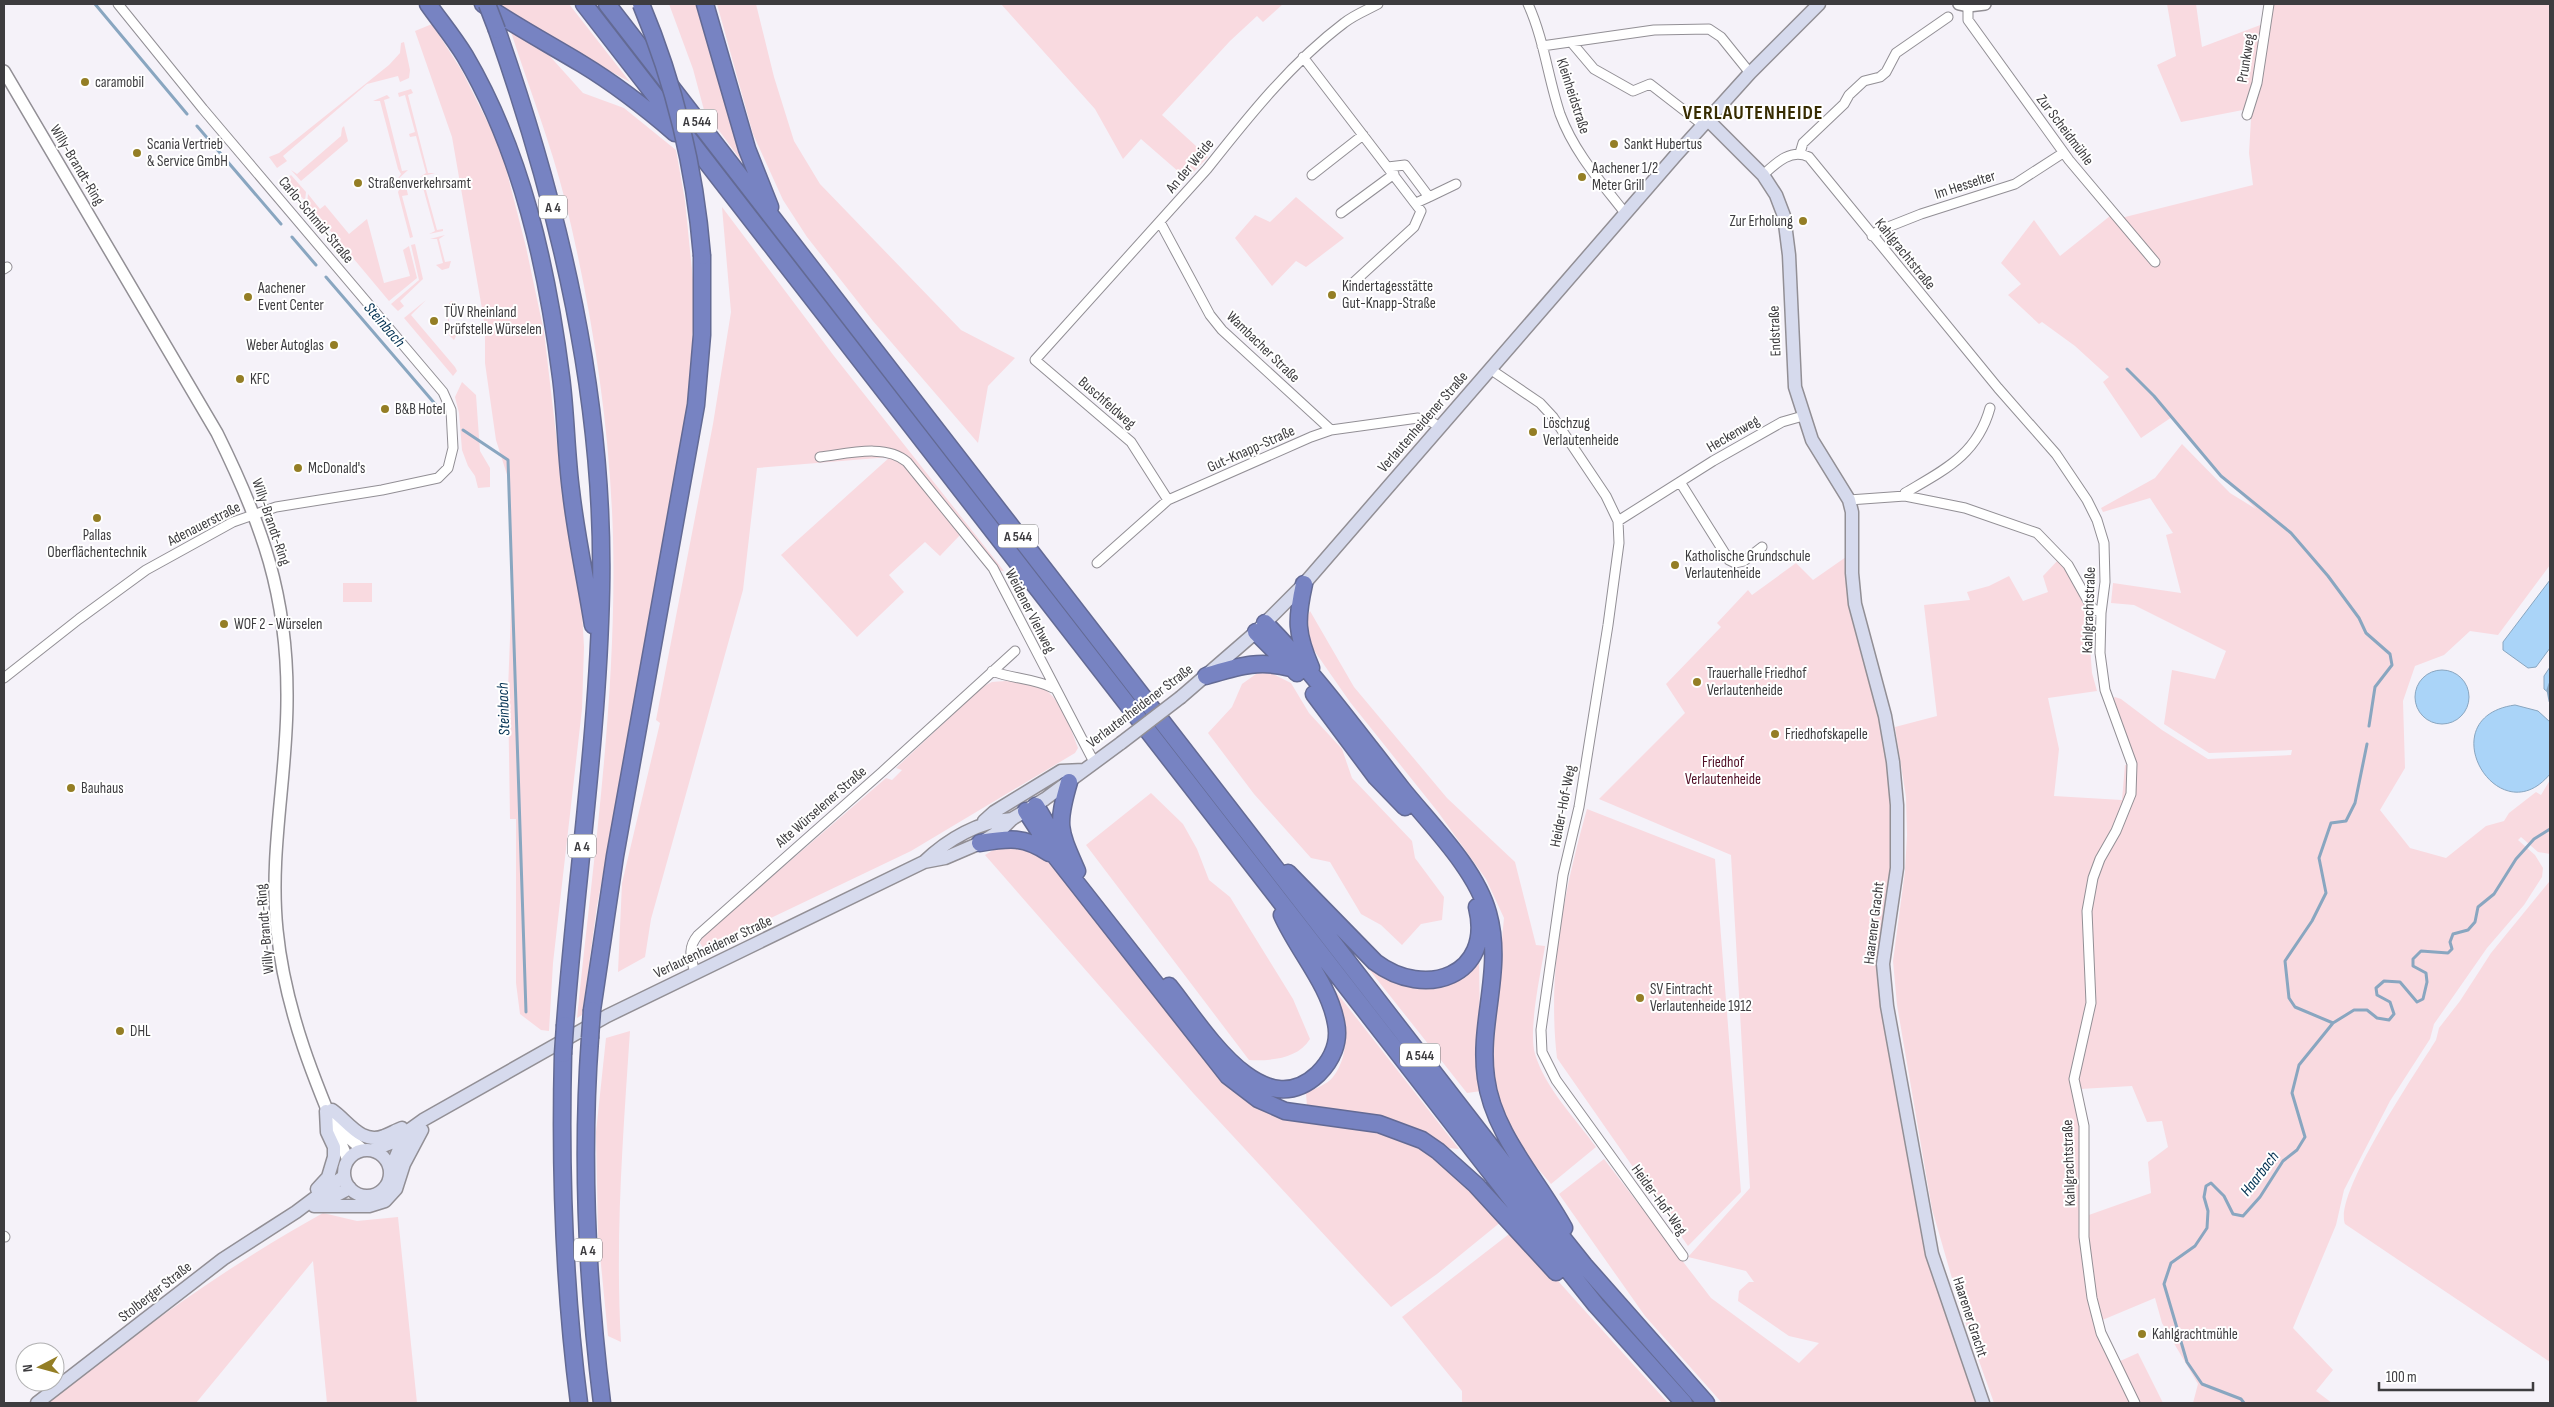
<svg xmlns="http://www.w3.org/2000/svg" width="2554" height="1407" font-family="'Sofia Sans Condensed',sans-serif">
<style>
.green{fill:#f9dae0}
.water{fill:#aad4f8;stroke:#89a6c0}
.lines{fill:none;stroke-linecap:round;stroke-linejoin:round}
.stream{stroke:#89a6c0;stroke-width:3}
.minor-casing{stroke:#928f95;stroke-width:11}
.tertiary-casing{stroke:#928f95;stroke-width:14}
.secondary-casing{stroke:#928f95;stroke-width:15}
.motorway-casing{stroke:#636a94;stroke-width:19}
.minor{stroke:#fff;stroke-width:9}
.tertiary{stroke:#fff;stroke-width:11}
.secondary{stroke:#d6daed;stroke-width:12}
.motorway{stroke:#7783c2;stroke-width:16}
.secondary-bridge-casing{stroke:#928f95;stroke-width:15;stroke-linecap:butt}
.motorway-bridge-casing{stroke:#636a94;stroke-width:19;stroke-linecap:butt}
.secondary-bridge{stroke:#d6daed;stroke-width:12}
.motorway-bridge{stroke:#7783c2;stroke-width:16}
.poi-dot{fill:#947e25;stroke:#fff;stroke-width:2}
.labels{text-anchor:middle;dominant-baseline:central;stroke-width:4;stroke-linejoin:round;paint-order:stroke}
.shield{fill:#fff;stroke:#777679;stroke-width:1}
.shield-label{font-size:14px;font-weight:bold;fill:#3d3c3f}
.street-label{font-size:15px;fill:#3d3c3f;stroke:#fff}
.poi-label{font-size:15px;fill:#3d3c3f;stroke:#fff;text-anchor:start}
.park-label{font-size:15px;fill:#500e25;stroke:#fff}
.water-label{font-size:16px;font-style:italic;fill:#003051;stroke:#fff}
.district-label{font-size:20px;font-weight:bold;letter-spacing:1px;fill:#372c01;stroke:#fff}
</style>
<rect width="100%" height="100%" fill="#f5f2f9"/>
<path class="green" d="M500,4h69l61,78 -126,-68z
M669,4h30l46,162 -41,-56 -11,-41z
M717,4h39l18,73 20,64 26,43 141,146 54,28 -27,28 -10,57 -105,-122 -66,-84 -24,-37 -30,-66z
M1001,4h282l-20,18 -6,-6 -27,25 -68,74 46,42 -21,22 -46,-40 -18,20 -28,-50z
M2167,4h29l6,43 61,-23 -15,85 -67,13 -24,-57 19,-9z
M2272,4h278v561l-52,70 -28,-4 -26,24 -29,11 -12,35 2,67 -25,42 30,38 36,10 40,-32 18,-5 5,-8 27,-21 5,3 9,-15v74l-12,-2 -17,-15 -3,3 17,15 8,13 -1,9 -18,28 -37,43 -53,76 -4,15 -40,62 -46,89 -8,35 -43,103 40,42 -17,21 16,12h-139l5,-19 -36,-61 -7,-25 -55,23c-8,-34 -13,-70 -14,-105l65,-23 -3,-31 20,-15 -6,-26 -15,1 -15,-36 -52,3 -3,-11 16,-75 -3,-92 5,-32 24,-47 15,-69 -22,-64 3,-2 6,2 41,31 46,29 83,-4 1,-5 -83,3 -45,-29 8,-54 43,9 11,-28 -92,-46 -23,-2 2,-20 68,10 -15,-58 7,-2 -23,-35 -47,14 -2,-4 54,-30 27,-34 48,49 26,16 -34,-34 -50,-58 -31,21 -38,-56 6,-5 -34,-31 -33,-24 -3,2 -31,-29 13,-11 -20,-21 33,-43 26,36 50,-40 11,2 132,-33 -4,-32 2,-34z
M432,24l30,47 39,78 25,98 18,85 18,153 19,108 3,54 -2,62 -29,254 -4,68 -8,-1 -21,-16 -4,-31v-164h-6l-2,-129 4,-105 -3,-104 -13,-41 -11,-77v-37l-33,-189 -37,-106z
M511,32l36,21 36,40 41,15 52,42 9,51 10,99 -8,119 -90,487 -15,109 -5,3c16,-158 40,-321 36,-480 -3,-113 -21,-228 -48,-338 -14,-56 -36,-112 -54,-168z
M404,42l6,28 -1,8 -9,4 -2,-6 -31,8 -84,72 4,5 -10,7 -8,-11 10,-4 110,-88 11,-12 1,-10z
M411,89l2,4 -5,2 20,78h7l-15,4 6,-4 -10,-37 -6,1 -1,-3 6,-2 -10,-37 -6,2 -1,-4z
M387,95l3,3 -6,2 18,71 6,-1 -11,10 4,-6 -3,-5 -18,-68h-7z
M344,126l4,15 -47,40 -10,-11 6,4 44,-38 1,-8z
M291,175l15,17 -1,9 -19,-22z
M430,179l-6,4 13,47 6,-1v2l-14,3 6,-3 -13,-47 -7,-1z
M406,186l2,9 -6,1 11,41 -3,1 -12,-46 2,-4z
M308,194l12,15 5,-4 24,29 18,-15 17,64 26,-7 -7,-26 6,-4 8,32 -28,23 -82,-98z
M1296,197l48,41 -38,29 -10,-6 -24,25 -37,-48 20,-23 15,7z
M722,207l112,149 170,215 -13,-1 -30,-36 -21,22 -15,-14 -36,33 15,17 -47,45 -76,-82 109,-98 -133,11 -14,122 -92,329 -6,38 -27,15 4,-89 38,-160 -4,-3 57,-296 18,-112z
M445,235l-6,4 6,23 6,-1 -2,7 -7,2 -6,-5 7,-2 -6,-24h-7z
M415,244l8,35 -23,22 4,5 -6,5 -7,-7 28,-24 -8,-35z
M426,300l-15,15 44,52 2,4 -4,5 -49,-58z
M451,301l3,1 1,5h-7l2,27h7l-3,6 -5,-5 -2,-28z
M462,382l14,13 4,56 10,17v19l-12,1 -3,-12 -7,-10 -6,-16 -3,-37 -4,-16z
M1846,557l4,48 6,31 19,64 12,63 4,42v63l-13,97 3,42 46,248 20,63 31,85h-256l-77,-87 -86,-122 45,-35 107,139 88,65 20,-20 -30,-7 -51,-35 1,-10 10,-9h5l-8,-11 -58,-14 62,-69 -19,-333 -132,-56 86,-86 -19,-29 55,-57 -4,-4 31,-33 4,5 44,-32 17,17z
M2059,559l28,47 5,67 5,18 -49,7 11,51 -5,47 68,4 3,-35h4l-1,28 -14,37 -24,48 -3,125 -16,76 9,47 9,172 42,105h-137l-32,-90 -30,-104 -35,-204 -4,-44 12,-90 2,-36 -1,-38 -11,-70 42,-11 -13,-111 46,-5 -3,-8 22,-6 20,-10 14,25 25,-9 -5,-16z
M343,583h29v19h-29z
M1310,611l44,76 93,111 68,64 21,83 9,1c-4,26 -17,84 -10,108 10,34 41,65 61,93l-45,37 -35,-41 -20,-44 -5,-45 13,-136 -18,-39 -48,-67 -88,-110 -39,-56 -6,-24z
M1263,669l28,14 18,30 33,36 10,29 60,63 3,17 29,39 -2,23 -21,4 -19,21 -21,-20 -20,-11 -31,-52 -19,-4 -57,-64 -46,-61 24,-26 10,-23z
M1005,681c11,1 28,1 38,7 18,11 28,41 35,60l-3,5 -164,98 -203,97h-5l-3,-5 2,-6 184,-159 6,2 10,-10 -6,-2 86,-81 10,-5z
M1151,793l32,31 14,25 12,31 21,17 63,102 17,40c-12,20 -40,22 -61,21l-163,-215z
M1587,809l128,50 26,333 -53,54 -131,-188c-10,-85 7,-167 30,-249z
M1001,845l31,2 38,32 158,203 39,31 121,20 42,17 72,71 -65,53 -46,33 -197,-213 -209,-239z
M2549,882h1v480l-205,-138c-12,-30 72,-153 91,-184l3,-12 21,-27 31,-48z
M1479,959l2,132 -14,2 -103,-130 27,16 29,8z
M1326,979l133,170 -10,-1 -40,-23 -102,-18 -1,-14c8,-4 22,-9 27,-16 23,-31 9,-68 -7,-98z
M630,1031c-7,104 -15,207 -9,311l-13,-6 -10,-102 -2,-102 10,-94z
M323,1213l34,8 41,-4 19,186h-90l-14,-142 -117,142h-148c88,-71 176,-135 275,-190z
M1513,1231l155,172h-206v-12l-60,-74z
M2138,1353l25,50h-25l-20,-41z"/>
<path class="water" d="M2550,580v68l-14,19 -8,1 -25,-18v-8z
M2550,667v27l-6,-5v-13z
M2415 697a27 27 0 1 1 54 0a27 27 0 1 1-54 0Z
M2515,705l23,6 12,11v52c-52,63 -122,-57 -35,-69z"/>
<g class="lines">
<path class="stream" d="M95,4l92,110
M197,126l84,98
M292,237l24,28
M326,277l116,135
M2127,369l27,27 67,80 70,57 37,43 31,42 7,15 24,21 2,11 -17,22 -6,39
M463,430l45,30 18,552
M2550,684l-2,6 2,11
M2333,1023l-38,-16 -6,-9 -4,-37 27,-40 14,-28 -7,-35 12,-35 15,-2 9,-18 12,-59
M2244,1403l-3,-4 -39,-15 -15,-22 -23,-78 7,-21 24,-17 12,-18 1,-17 -4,-14 2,-11 5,-3 13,13 9,18 10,2 17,-19 23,-36 14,-11 8,-13 -13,-44 7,-28 34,-42 21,-13h13l10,8 12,2 5,-6 -4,-12 -13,-7 -1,-7 8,-7 16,1 17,20 6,-3 4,-17 -1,-9 -13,-7v-7l8,-8 27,2 4,-4 -2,-7 3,-8 15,-4 7,-8 3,-15 16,-13 22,-35 18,-20 16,-10"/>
<g class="minor-casing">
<path id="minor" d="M1528,4c16,35 20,74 32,110 14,38 41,68 65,99
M1968,6v14l101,140 86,102
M1572,43l22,26 39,22 17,-7 53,41
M1542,46l112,-16 55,-1 12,8 29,36
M1303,57l118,154 -7,16 -60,55
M2247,115l10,-32 12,-79
M1800,153l3,-10 41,-39 5,-9 15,-14 16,-4 6,-5 10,-19 52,-36
M1388,167l17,-2 24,32 -13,6
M1312,175l51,-40
M1763,175c13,-12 28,-27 46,-18l189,231 58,66 31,46 10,20 7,23 1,39 -4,31 -1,40 5,37 27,74 -1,30 -15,37 -16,28 -7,19 -6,33 4,92 -17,76 10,47v111l8,61 9,35 34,70
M1429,197l27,-13
M1341,213l53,-39
M1160,222l50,93 12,15 109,100
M1872,236l6,-5 43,-17 94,-30 48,-31
M4,269l3,-2
M1490,369l50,34 13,14 53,79 12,25 1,22 -11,82 -29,182 -16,68 -22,155 1,22 14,28 127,176
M820,457c26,-3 66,-14 87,5l86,106 101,194
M1680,482l49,78 6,3 9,-2 18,-14
M1905,496l60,12 72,25 31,32 24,43 9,5
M1168,500l-37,-58 -96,-82 172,-191c41,-52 84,-106 137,-146 10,-8 23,-13 34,-19
M1849,500l56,-4v-3c39,-23 72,-38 85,-85
M1618,521l95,-60 69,-39 21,-6
M1097,563l71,-63 143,-63 20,-7 87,-12 14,4 7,5
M992,671c20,8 42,7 61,17
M4,678l75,-59 67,-49 87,-48 43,-15 106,-17 56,-12 10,-10 5,-20 -2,-38 -8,-18 -240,-283 -85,-105
M695,973c-4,-15 -8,-25 3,-38l184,-163 133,-121
M4,1236l1,1"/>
</g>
<g class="tertiary-casing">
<path id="tertiary" d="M1959,4l9,2 17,-2
M4,71l213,362c45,91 71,163 70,267 0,77 -18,153 -10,230 8,81 39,155 71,230
M335,1115l14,23 14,12"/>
</g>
<g class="secondary-casing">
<path id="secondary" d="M1708,120l55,55 13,20 8,21 5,39 6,132 17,53 37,60 3,12v61l3,31 30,112 8,46 4,43v63l-14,96 4,42 45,248 51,149
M1181,697l75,-65 48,-48 372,-429 74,-82 69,-69
M984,821l10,-9 67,-41 23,-1
M924,862l21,-4 35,-15 21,-13 11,-11 33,-20 76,-56
M332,1110c16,11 29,35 52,26 6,-2 12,-6 18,-8
M344 1173a23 23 0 1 1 46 0a23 23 0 1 1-46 0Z
M373,1150l18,-7 32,-23 184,-104 317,-154c24,-23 55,-41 88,-43
M390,1171l9,-22 14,-12
M317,1189l11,-12 6,-20v-10l-7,-15 -1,-21
M320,1204l30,-16
M314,1206h55l16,-5 11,-12 8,-25 18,-34
M37,1403l186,-144 73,-47 48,-36"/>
</g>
<g class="motorway-casing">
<path id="motorway" d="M428,4c12,17 26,34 37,52 57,97 82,211 96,321 5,38 5,76 10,114 5,45 15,89 22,134
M483,4c32,22 66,40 99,60 33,20 64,44 93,69
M584,4l932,1201 80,100 88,98
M607,4l922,1192 55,69 122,138
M705,4l42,145 23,58
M497,30c63,180 108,369 104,560 -3,146 -25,290 -36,435
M1304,584c-8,36 -8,49 7,84
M1265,623c50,51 93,110 137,166 29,36 74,80 86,124 16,57 -10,109 -2,165 7,56 52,102 78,150
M1256,632l41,41
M1206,676c31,-9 52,-17 85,-8
M1314,694l62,83 29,30
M1069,782c-13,44 -10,48 8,89
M1036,806l20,34
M1026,811l30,46 172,219 30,23 27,12 94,13 43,16 16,11 38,34 80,87
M980,843c29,-5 44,-7 69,10
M1288,873l87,89c50,38 119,14 102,-55
M1169,986c31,38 91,142 149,88 14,-14 22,-32 18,-51 -7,-39 -38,-72 -54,-108
M592,1010l23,-154 81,-451 6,-70v-79
M590,1038c-9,122 -3,244 12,365
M563,1054c-3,116 1,233 16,349"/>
</g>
<use href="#minor" class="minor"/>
<use href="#tertiary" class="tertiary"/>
<use href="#secondary" class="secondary"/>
<use href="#motorway" class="motorway"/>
<g class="secondary-bridge-casing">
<path id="secondary-bridge" d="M1121,743l60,-46"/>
</g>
<g class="motorway-bridge-casing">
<path id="motorway-bridge" d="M487,4l10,26
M641,4c34,81 54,164 61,252
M590,1038l2,-28
M563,1054l2,-29"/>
</g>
<use href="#secondary-bridge" class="secondary-bridge"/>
<use href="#motorway-bridge" class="motorway-bridge"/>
</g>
<g class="poi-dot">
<circle cx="85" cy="82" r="5"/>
<circle cx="1614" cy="144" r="5"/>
<circle cx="137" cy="153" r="5"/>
<circle cx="1582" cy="177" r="5"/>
<circle cx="358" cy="183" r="5"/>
<circle cx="1803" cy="221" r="5"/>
<circle cx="1332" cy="295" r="5"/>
<circle cx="248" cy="297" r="5"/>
<circle cx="434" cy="321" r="5"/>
<circle cx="334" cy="345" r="5"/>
<circle cx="240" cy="379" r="5"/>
<circle cx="385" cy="409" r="5"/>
<circle cx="1533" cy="432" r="5"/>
<circle cx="298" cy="468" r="5"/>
<circle cx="97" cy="518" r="5"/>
<circle cx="1675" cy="565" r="5"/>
<circle cx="224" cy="624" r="5"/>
<circle cx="1697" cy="682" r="5"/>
<circle cx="1775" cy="734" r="5"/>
<circle cx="71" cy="788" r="5"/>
<circle cx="1640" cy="998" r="5"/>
<circle cx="120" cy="1031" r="5"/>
<circle cx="2142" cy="1334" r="5"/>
</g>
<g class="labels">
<g class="shield">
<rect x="677" y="109.5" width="40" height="23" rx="4"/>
<rect x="539" y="195.5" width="28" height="23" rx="4"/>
<rect x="998" y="524.5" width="40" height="23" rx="4"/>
<rect x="568" y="834.5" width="28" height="23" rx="4"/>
<rect x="1400" y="1043.5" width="40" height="23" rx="4"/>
<rect x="574" y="1238.5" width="28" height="23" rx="4"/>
</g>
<g class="shield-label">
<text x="697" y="121">A 544</text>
<text x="553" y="207">A 4</text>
<text x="1018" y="536">A 544</text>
<text x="582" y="846">A 4</text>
<text x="1420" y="1055">A 544</text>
<text x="588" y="1250">A 4</text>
</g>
<g class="street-label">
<text transform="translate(2246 58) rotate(-81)">Prunkweg</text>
<text transform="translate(1573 96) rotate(72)">Kleinheidstraße</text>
<text transform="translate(2065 130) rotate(53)">Zur Scheidmühle</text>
<text transform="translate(77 165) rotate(59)">Willy-Brandt-Ring</text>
<text transform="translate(1190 166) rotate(-50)">An der Weide</text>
<text transform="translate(1965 185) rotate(-18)">Im Hesselter</text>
<text transform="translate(316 220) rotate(50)">Carlo-Schmid-Straße</text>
<text transform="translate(1905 254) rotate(51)">Kahlgrachtstraße</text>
<text transform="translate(1775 331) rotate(-92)">Endstraße</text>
<text transform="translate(1263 347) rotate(44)">Wambacher Straße</text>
<text transform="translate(1107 403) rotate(41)">Buschfeldweg</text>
<text transform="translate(1423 422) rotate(-49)">Verlautenheidener Straße</text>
<text transform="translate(1733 434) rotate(-30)">Heckenweg</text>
<text transform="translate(1251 449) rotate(-24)">Gut-Knapp-Straße</text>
<text transform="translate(271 522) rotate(71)">Willy-Brandt-Ring</text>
<text transform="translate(204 524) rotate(-27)">Adenauerstraße</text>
<text transform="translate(2089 610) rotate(-88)">Kahlgrachtstraße</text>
<text transform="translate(1030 611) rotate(63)">Weidener Viehweg</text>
<text transform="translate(1140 706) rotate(-37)">Verlautenheidener Straße</text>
<text transform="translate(1563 806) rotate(-79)">Heider-Hof-Weg</text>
<text transform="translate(821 807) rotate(-41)">Alte Würselener Straße</text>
<text transform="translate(1874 923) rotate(-83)">Haarener Gracht</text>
<text transform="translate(265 929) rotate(-95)">Willy-Brandt-Ring</text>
<text transform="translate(713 947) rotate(-25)">Verlautenheidener Straße</text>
<text transform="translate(2069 1163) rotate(-92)">Kahlgrachtstraße</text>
<text transform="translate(1659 1200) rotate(54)">Heider-Hof-Weg</text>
<text transform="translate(155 1292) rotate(-38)">Stolberger Straße</text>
<text transform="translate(1970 1317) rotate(72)">Haarener Gracht</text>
</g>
<g class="poi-label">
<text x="95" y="82">caramobil</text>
<text x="147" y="144">Scania Vertrieb<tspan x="147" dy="17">&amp; Service GmbH</tspan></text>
<text x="1624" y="144">Sankt Hubertus</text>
<text x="1592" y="168">Aachener 1/2<tspan x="1592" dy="17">Meter Grill</tspan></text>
<text x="368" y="183">Straßenverkehrsamt</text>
<text x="1793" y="221" text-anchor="end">Zur Erholung</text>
<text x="1342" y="286">Kindertagesstätte<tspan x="1342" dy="17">Gut-Knapp-Straße</tspan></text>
<text x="258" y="288">Aachener<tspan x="258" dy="17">Event Center</tspan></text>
<text x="444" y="312">TÜV Rheinland<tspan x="444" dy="17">Prüfstelle Würselen</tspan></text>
<text x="324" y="345" text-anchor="end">Weber Autoglas</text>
<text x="250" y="379">KFC</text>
<text x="395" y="409">B&amp;B Hotel</text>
<text x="1543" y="423">Löschzug<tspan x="1543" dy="17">Verlautenheide</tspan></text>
<text x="308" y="468">McDonald's</text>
<text x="97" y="535" text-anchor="middle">Pallas<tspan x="97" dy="17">Oberflächentechnik</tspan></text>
<text x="1685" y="556">Katholische Grundschule<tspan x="1685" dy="17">Verlautenheide</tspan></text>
<text x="234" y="624">WOF 2 - Würselen</text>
<text x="1707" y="673">Trauerhalle Friedhof<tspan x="1707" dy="17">Verlautenheide</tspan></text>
<text x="1785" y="734">Friedhofskapelle</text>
<text x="81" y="788">Bauhaus</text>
<text x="1650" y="989">SV Eintracht<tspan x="1650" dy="17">Verlautenheide 1912</tspan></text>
<text x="130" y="1031">DHL</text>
<text x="2152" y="1334">Kahlgrachtmühle</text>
</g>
<g class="park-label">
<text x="1723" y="762">Friedhof<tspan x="1723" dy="17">Verlautenheide</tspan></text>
</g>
<g class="water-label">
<text transform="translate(384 325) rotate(49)">Steinbach</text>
<text transform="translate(504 709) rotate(-92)">Steinbach</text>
<text transform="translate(2260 1174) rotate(-52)">Haarbach</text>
</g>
<g class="district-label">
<text x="1753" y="113">VERLAUTENHEIDE</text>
</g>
</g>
<rect width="2554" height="1407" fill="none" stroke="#3d3c3f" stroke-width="10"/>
<g transform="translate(40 1367) rotate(264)"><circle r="24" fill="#ffffff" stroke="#b1b1b2"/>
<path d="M0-4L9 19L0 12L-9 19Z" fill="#947e25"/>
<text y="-8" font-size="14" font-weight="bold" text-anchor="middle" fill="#3d3c3f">N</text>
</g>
<path d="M2379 1382v8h154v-8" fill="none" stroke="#3d3c3f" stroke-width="2.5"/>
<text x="2386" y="1382" font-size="15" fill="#3d3c3f" stroke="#ffffff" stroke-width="4" paint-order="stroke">100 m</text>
</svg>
